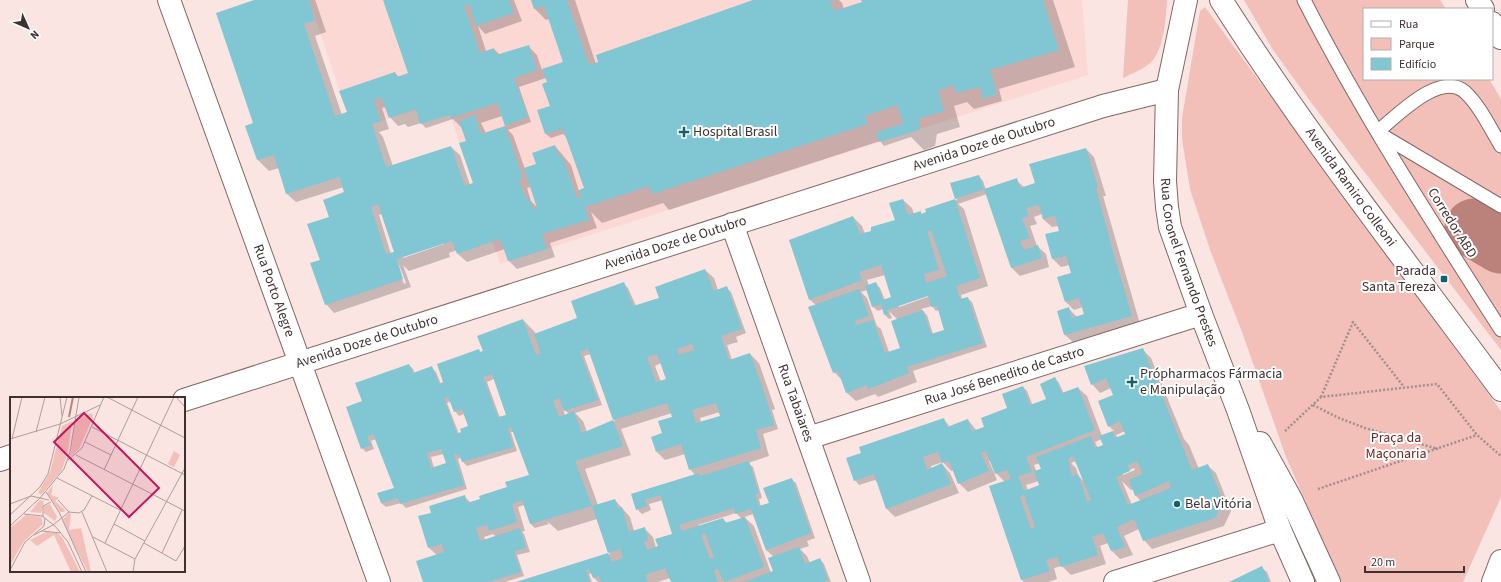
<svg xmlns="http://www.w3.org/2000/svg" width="1501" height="582" font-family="'Source Sans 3',sans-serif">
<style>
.built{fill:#fcd8d4}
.green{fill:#f3bfb9}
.shadow{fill:#0003;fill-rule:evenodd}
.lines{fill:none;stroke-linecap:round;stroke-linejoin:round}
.river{stroke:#bb827c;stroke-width:59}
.building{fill:#81c6d3;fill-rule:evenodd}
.service-casing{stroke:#846662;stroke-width:15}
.minor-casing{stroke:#846662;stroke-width:24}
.tertiary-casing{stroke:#846662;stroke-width:24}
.secondary-casing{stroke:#846662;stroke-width:24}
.primary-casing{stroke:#846662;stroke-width:24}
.path{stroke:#a18f8d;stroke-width:2.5;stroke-dasharray:2 2;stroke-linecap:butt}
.service{stroke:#fff;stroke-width:13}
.minor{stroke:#fff;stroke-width:22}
.tertiary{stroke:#fff;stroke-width:22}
.secondary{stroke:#fff;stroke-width:22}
.primary{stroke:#fff;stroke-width:22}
.poi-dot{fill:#14616c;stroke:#fff;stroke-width:1.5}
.labels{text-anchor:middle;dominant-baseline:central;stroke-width:4;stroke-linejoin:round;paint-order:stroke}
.poi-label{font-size:14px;fill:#3f3130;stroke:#fff;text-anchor:start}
.street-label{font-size:14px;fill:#3f3130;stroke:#fff}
.park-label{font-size:14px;fill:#6f2724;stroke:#fff}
.inset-river{fill:none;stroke:#bb827c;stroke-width:2}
.inset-road{fill:none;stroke:#af9d9b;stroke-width:1}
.view{fill:#c2185b;fill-opacity:0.15;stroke:#c2185b;stroke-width:2}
.inset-edge{fill:none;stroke:#3f3130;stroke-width:2}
</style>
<rect width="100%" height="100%" fill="#fae5e2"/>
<path class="built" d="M309,0h773l6,75 -588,189 -55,-164 -92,30z"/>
<path class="green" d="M1128,0h39c-1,18 -3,46 -14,60 -8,9 -20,13 -30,18z
M1244,0h196l6,9h-82v70h125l12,20v251l-188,-245 -40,-55z
M1205,7l296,404v86l-38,85h-122l-55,-125 -44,-125 -32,-82 -20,-61 -8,-50v-21l18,-107z"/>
<path class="shadow" d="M256,0h59l1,2 10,30 -11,4 27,79 4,-2 49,-40 4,4 11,-3 -26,-74h130l8,21 -37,13 -7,-8 8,25 8,-2 6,6 28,-9 9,9 5,15 22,-8 -15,-43 -3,1 -12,-12 -2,-8h43l21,64 160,-64h83l3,3 2,6 19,-6 -1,-3h191l22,67 -76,22 3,12 -28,8 -7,-7 -13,4 6,21 -23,7 -2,12 -11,4 -13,-13 -27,9 -4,-5 -211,69 -6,-7 -61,20 -11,-11 6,16 -47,15 5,14 -38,12 -8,-8 -4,-12 -38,13 -9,-8 -1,-4 -8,3 1,4 -41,14 -6,-6 8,22 -77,26 -8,-9 -5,-43 9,-43 16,-25 -2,-6 -48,15 -9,-8 -8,-26 -10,3 -11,-11 -3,-36zM546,78l2,5 3,24 -13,4 8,23 5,4 12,-4 5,5 17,49 -6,3 -8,-26 -16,-19 -18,19 -12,4 -12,-34 -5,-5 23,-8 -12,-35zM386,107l4,10 8,9 7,-2 3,3 13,-4 5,5 27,-9 9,9 5,14 7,42 -4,1 -10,-30 -9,-8 -58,19 -10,-29 -4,-5 10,-3 -7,-21zM502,116l4,10 -20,7 -5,-10zM531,187l6,20 -6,-6 -4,-13zM382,214l13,38 -4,2 -12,-39zM443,242l1,2 -41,14v-2zM396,262h2l8,21 -2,1z
M1086,149l8,8 12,39h-3l37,128 -66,19 -9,-8 -7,-23 11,-3 8,8 8,-2 -2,-8 -9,3 -9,-9 7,-27 -2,-9 -9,2 -8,-8 -6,-24 13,-4 -1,-5 -7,1 -9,-8 -1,-5 -8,3 3,7 -7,2 7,20 9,8 3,13 -29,9 -8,-8 -25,-74 -29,10 6,5 24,77 -27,9 1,4 5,-1 5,4 15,45 -74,24 4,11 -39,15 -3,-3 -19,7 -9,-8 -4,-12 -9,-9 -18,-67 -7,-6 44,-82 9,9 3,8 31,-13 7,-21 9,8 2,6 6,-2 2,2 5,-2 -1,-2 31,-10 -5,-16 27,-8 4,5 3,9 30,-10 8,7 12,-3zM885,275l7,23 -7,2 -5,-12 -4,-4 -7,2 -2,-6zM867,290l6,17 5,4 5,-2 2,6 4,4 3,-1 -3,-7 8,8 6,33h-14l-8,-23 -4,-3 -10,-28 -6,-6zM933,293v2l-34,12v-2zM932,306l4,5 3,-1 6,21 -12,3 -6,-19 -6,-6z
M705,270l9,8 4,12 8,-3 5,5 15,41 -10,4 2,5 -11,3 5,15 18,-6 9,9 16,46 -3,1 6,19 -15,5 6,22 -21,7 5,4 9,31 -3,1 2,8 9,-3 21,-25 5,4 19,55 -8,3 2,5 -9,3 7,7 3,7 10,-4 4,5 7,18h-107l-1,-1v1h-51l-2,-4 -12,4h-60l-4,-4 -2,-5 -3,1 3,8h-74l92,-28 -13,-35 -39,12 -11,-10 2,3 -14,4 -4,-4 -7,-19 -6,2 7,24 -3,1 2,2 6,18 -13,3 7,21 -19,6h-80l12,-27 -8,-7 4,-35 31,-17 7,7 60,-24 -17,-47h-3l6,19 -50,15 -4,-4 -2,-4 -3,1 9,30 -61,19 -5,-5 -15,4 -5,-4 14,-14 -19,-50 -5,2 3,8 -8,3 -4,-4 1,-46 46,-37 4,4 2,5 17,-6 4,4 5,12 38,-34 2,3 42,-33 12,12 1,3 42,-16 46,-35 4,4 8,18 24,-8zM591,354l24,67 -28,11 -4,-11 -8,-8 27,-8 -18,-49zM661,363l6,17 -6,2 -6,-16zM494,379l15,40 -9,-1 -13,-36zM451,401l4,10 4,5 5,-2 5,13 -10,7 -12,-31zM563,408l6,6 -4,2zM720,412l1,5 -20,6 -1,-5zM672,413l1,4 -10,17 -6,18 8,8 20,-6 5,15 5,6 -63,19 5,15 5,5 9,-4 -2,-6 14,-4 11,34 -18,14 -3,-11 -9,-9 -10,3 -4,-14 -15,-17 -17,5 -13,-36 46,-14 -10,-26zM444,454l3,10 -13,4 -3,-11zM736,513l6,6 -14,5 -5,-5 -24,7 -1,-1zM753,514l13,36 8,7v15l-3,1 -17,-47 -10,-9zM493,534l3,3 -11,3 -1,-3z
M1143,350l8,8 33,81 5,6 10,24 8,-4 9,8 15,38 -7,15 -72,23 -8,-9 -5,-11 -15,7 9,19 -13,4 -8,-8 -4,-8 -8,3 6,18 -35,11 -9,-9 -8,2 3,11 -9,3h-24l-3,-3 -16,-97 -9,-9 -5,-12h-2l8,19 -29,12 -9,-9 -5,-13 -3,1 -8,-9 -12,4 1,3 10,-5 8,9 9,20 -64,24 -9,-9 -8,-25 -3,-3 -16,5 -4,-5 88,-61 5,5 1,4 19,-8 9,11 8,-4 22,-18 16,-22 4,4 6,15 15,-6 7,-22 4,5 5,11 14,-6 9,8 15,40 12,-5 -5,-5 5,-30 -3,-8 -11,5 -8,-9zM1125,431l2,4 -9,3 -2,-3zM1102,439l2,7 -6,2 -3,-6zM1076,461l8,21 -6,-7 -2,-7 -5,-5zM1040,463l2,6 -6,2 -2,-6zM1134,468l1,2 -12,5v-2zM1039,481l2,5 -13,4 -2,-5zM1122,481l9,9 3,-1 2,7 5,5 -9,4z
M1262,568l5,4 4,10h-40z"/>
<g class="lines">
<path class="river" d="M1474,228l27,16"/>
</g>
<path class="building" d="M254,0h55l6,20 -11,4 31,92 12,-4 -8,-21 56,-19 2,5 11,-4 -25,-73h126l5,13 -38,13 -7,-22 -5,1 16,48 14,-5 2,7 33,-10 8,25 -23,8 14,39 -23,9 -8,-23 -46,15 -1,-3 -30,9 -4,-15 -27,9 -8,-21 -7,3 7,21 -9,3 14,43 65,-21 14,40 8,-3 -14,-40 7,-2 -7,-20 16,-6 6,19 24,-8 18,52 -4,2 7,19 3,-1 4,11 4,-1 -13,-40 12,-4 -4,-11 23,-8 4,11 3,-1 15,43 4,-1 -2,-7 5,-2 -21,-59 -18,5 -8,-24 13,-4 -8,-22 5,-2 -5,-13 21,-7 -19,-56 -10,3 -3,-9h36l22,65 9,-3 -2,-7 157,-55h77l4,11 28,-9 -1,-2h182l16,50 -69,20 7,24 -14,5 -3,-12 -24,6 -2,-8 -16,5 6,21 -24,7 -1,12 -40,12 -3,-10 27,-8 -6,-19 -32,11 3,8 -216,70 -3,-8 -64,21 4,13 -47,14 5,15 -39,12 -8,-22 -43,15 -5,-13 -55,18 6,20 -78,26 -15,-42 10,-3 -13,-36 22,-7 -6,-17 21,-8 -5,-15 -53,17 -12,-39 -17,5 -12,-34 8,-3 -37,-110zM378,204l16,48 -8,2 -15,-47z
M1086,148l12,39 -2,1 17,64 19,64 -68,19 -7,-24 12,-4 3,11 12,-4 -5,-16 -14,4 -8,-25 14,-4 -5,-17 -14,3 -7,-25 14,-3 -4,-15 -12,3 -4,-14 -13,3 3,8 -7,2 8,20 -10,3 4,9 14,-5 4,13 -31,10 -27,-79 -29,10 -5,-16 29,-8 5,14 33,-11 3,10 15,-5 -6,-19z
M903,199l5,16 13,-4v3l5,-2 -1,-3 30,-10 25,79 -24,8 4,13 8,-2 15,46 -76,24 2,6 -41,16 -1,-4 -21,8 -8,-22 -5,2 -25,-66 51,-18 10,27 -14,5 1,4 17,-5 12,33 15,-5 -9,-27 32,-11 8,24 13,-4 -7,-24 -6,1 -3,-11 -41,14 1,4 -4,1 -3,-11 -9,3 -7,-21 11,-4 7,18 8,-3 -10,-32 -22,7 3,8 -53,20 -20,-60 64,-24 7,18 11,-3v-4l24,-7 -6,-17zM931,230l16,46 -21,7 -2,-9 15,-4 -12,-39z
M705,269l9,22 13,-5 15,43 -21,7 8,24 21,-7 17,48 7,24 -18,5 5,18 -72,22 -8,-26 -25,8 -5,-15 11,-4 -4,-12 14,-4 -5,-14 -54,17 10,26 -48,15 17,45 -62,18 -8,-24 -10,4 5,18 -28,9 -2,-6 -11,3 4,13 40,-13 6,20 -12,3 7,21 -33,10h-65l-7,-21 28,-9 -2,-8 -14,4 -10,-32 13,-3 -2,-7 36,-11 2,8 13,-4 -1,-3 28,-9 -2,-5 24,-7 -18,-48 -3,1 5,19 -51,15 -3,-8 -5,1 10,30 -64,19 -2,-6 -17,5 -4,-10 17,-5 -21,-54 -6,3 4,8 -10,4 -15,-42 16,-6 -7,-18 54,-19 4,9 19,-7 7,18 4,-2 -6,-18 42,-15 1,3 3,-1 -6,-15 46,-17 13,36 5,-2 -7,-19 43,-16 -6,-17 53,-19 9,24 26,-8 -4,-11zM692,344l2,6 -15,5 -2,-6zM588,349l25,71 -31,13 -8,-22 -15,6 -6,-16 6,-3 5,13 34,-11 -18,-48zM657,354l9,25 -10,3 -9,-25zM492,374l14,41 -8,2 -15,-40zM448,397l6,15 8,-3 6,17 -8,3 1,3 -4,2 -13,-36zM716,403l4,13 -24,7 -4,-13zM441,449l5,14 -15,5 -4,-15z
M1143,348l49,122 16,-6 15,38 -8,16 -72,23 -9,-22 -17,8 8,20 -14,4 -8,-18 -11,4 6,18 -37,12 -3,-10 -12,3 4,11 -29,9 -32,-94 22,-7 -4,-9 -12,4 -9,-23 -5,2 8,18 -31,13 -9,-23 -7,2 -4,-11 -15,5 4,13 15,-7 9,21 -65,25 -12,-35 -20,7 -8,-23 15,-5 -2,-6 85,-29 3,9 21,-8 4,12 12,-4 -3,-9 26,-10 -5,-14 21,-8 7,19 16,-6 -6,-15 15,-7 7,16 16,-6 17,43 -69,27 6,15 -14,4 6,15 15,-6 -5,-14 7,-2 -5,-12 55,-21 4,12 8,-3 -4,-9 14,-5 2,7 10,-4 -5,-13 -12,6 -10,-26 15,-6 -7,-17 -15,7 -7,-19zM1073,456l18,44 -4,1 -9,-27 -6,2 -4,-17zM1137,461l6,13 -14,6 6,16 34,-15 2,7 -43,17 -12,-28 14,-6 -2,-6zM1024,495l11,32 -4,2 -11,-32z
M749,461l10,33 -4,1 4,11 10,-3 -6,-15 29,-10 19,55 -45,17 -15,-41 -16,5 -1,-6 -55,17 3,6 41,-13 2,5 20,-6 19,50 -40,15 -6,-13 -4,1 4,12h-47l-6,-14 -20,7 3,7h-47l-2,-6 -6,2 -4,-9 -3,1 4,12h-74l92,-29 4,9 11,-4 -3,-9 -12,4 -16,-47 23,-7 3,9 4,-1 7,25 16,-5 3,13 -4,2 3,8 11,-4 -3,-7 17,-5 -12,-39 -15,5 2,6 -11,4 -5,-16 68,-21 1,3zM705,533l9,24 -4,2 -9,-24z
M799,547l6,17 15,-6 8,22 -6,2h-78l29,-11 -5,-13z
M1262,566l7,16h-40z"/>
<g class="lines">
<g class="service-casing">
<path id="service" d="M1304,0c58,114 128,222 197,330
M1377,132c19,-15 63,-62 88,-40 15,14 25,36 36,54
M1380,134l121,72"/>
</g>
<g class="minor-casing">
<g id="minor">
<path id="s1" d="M169,0l210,582"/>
<path id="s2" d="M732,224l127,358"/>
<path id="s3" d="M808,438l393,-124"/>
<path d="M1115,582l165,-52"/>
</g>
</g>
<g class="tertiary-casing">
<g id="tertiary">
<path id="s4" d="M184,400l919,-294 64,-16"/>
<path d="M0,460l11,-4"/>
</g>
</g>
<g class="secondary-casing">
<g id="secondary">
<path id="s5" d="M1186,0l-19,90 -2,91 2,26 3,20 31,87 37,96 42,120 23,52"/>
<path d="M1260,443l31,56 38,83"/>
<path d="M1493,582l8,-21"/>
</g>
</g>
<g class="primary-casing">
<g id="primary">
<path id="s6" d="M1221,0c86,135 185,261 280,390"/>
<path d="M1477,0l6,9"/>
<path d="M1492,23l9,15"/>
</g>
</g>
<path class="path" d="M1321,397l32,-75 51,65
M1313,405l26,13 26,10 73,21
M1285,431l36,-34 116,-13 40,51 24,21
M1318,489l159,-54"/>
<use href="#service" class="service"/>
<use href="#minor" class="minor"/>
<use href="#tertiary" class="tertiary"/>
<use href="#secondary" class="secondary"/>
<use href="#primary" class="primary"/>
</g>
<g class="poi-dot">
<path d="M682 126h4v4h4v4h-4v4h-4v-4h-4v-4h4z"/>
<rect x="1440" y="275" width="8" height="8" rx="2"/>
<path d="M1130 376h4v4h4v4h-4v4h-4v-4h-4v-4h4z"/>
<circle cx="1177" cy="504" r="4"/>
</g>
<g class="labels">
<g class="poi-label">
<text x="693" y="132">Hospital Brasil</text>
<text x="1436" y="271" text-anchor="end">Parada<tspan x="1436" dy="16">Santa Tereza</tspan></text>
<text x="1140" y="374">Própharmacos Fármacia<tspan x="1140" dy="16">e Manipulação</tspan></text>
<text x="1185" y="504">Bela Vitória</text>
</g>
<g class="street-label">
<text stroke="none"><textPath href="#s4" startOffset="840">Avenida Doze de Outubro</textPath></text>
<text stroke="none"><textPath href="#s6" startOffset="228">Avenida Ramiro Colleoni</textPath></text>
<text transform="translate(1452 223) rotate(58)">Corredor ABD</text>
<text stroke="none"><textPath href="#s4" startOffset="516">Avenida Doze de Outubro</textPath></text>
<text stroke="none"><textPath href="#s5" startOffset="268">Rua Coronel Fernando Prestes</textPath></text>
<text stroke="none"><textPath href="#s1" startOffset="309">Rua Porto Alegre</textPath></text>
<text stroke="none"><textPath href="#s4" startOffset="192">Avenida Doze de Outubro</textPath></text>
<text stroke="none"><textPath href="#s3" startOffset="206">Rua José Benedito de Castro</textPath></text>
<text stroke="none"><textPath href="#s2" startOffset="190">Rua Tabaiares</textPath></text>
</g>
<g class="park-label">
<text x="1396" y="438">Praça da<tspan x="1396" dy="16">Maçonaria</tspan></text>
</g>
</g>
<g transform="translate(10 397)">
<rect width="175" height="175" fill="#fae5e2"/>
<path d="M82,16l1,4 -14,32 -9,8 6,-38zM62,24l-4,30 -6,19 -20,24 -4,-1 12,-21 12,-46zM164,54l6,4 -6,12 -6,-3zM43,88l-2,10 8,3 -4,3 10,9 -1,2h-4l-13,-19zM30,103l4,1 -3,12 -11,-1zM40,107l7,13 -2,4 -11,-8v-7zM59,116l2,1 -2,16 12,-2 10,44h-3l-21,-41 -4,-12zM16,118l15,2 2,7 -19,17 -14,24v-37zM36,135l11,1 5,4 18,35h-9l-17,-37 -17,11 -7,-6z" fill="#f3bfb9"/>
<path class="inset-river" d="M59,20l4,-20"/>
<path class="inset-road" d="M50,0l2,19M97,0l78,41M166,0l9,10M82,30l93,48M26,35l9,-35M0,42l50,-15 40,-19M2,42l10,-42M75,45l26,13M66,58l109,56M58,63l14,-12 22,-51M94,73l34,-73M47,81l63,32M36,95l13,20 27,60M48,103l11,12 10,1 5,-3 8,-14M0,107l21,-8 18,4M72,115l25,60M14,117l18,2 13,10 13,16 14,30M0,118l30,-28 8,-13 19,-77M33,120v-11l8,-4M104,127l31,17M43,128l16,-13M0,129l30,-28 24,-29 6,-17 9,-55M32,134l18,2M24,138l19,-10M83,140l42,22M95,146l69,-146M134,146l32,18 9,-15M152,156l20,-43M0,173l15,-28 19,-16 1,-8M123,175l2,-13 50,-91"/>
<path class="view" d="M74,16l75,75 -30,29 -75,-75z"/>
<rect width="175" height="175" class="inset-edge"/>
</g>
<rect x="1363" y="8" width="130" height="72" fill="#ffffff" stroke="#b2adac"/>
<rect x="1371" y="21" width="20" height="6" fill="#ffffff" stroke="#b2adac"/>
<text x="1399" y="28" font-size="12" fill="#3f3130">Rua</text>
<rect x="1371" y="38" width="20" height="12" fill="#f3bfb9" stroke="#b2adac"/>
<text x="1399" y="48" font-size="12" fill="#3f3130">Parque</text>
<rect x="1371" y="58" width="20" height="12" fill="#81c6d3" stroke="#b2adac"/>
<text x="1399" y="68" font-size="12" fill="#3f3130">Edifício</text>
<g transform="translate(28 28) rotate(135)" stroke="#ffffff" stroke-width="3" paint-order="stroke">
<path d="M0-3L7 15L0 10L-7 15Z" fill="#3f3130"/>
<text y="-6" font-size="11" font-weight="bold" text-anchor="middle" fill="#3f3130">N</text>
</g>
<path d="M1365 566v6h99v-6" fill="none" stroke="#3f3130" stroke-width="2"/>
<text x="1371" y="566" font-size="12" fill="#3f3130" stroke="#ffffff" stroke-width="3" paint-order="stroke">20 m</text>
</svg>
